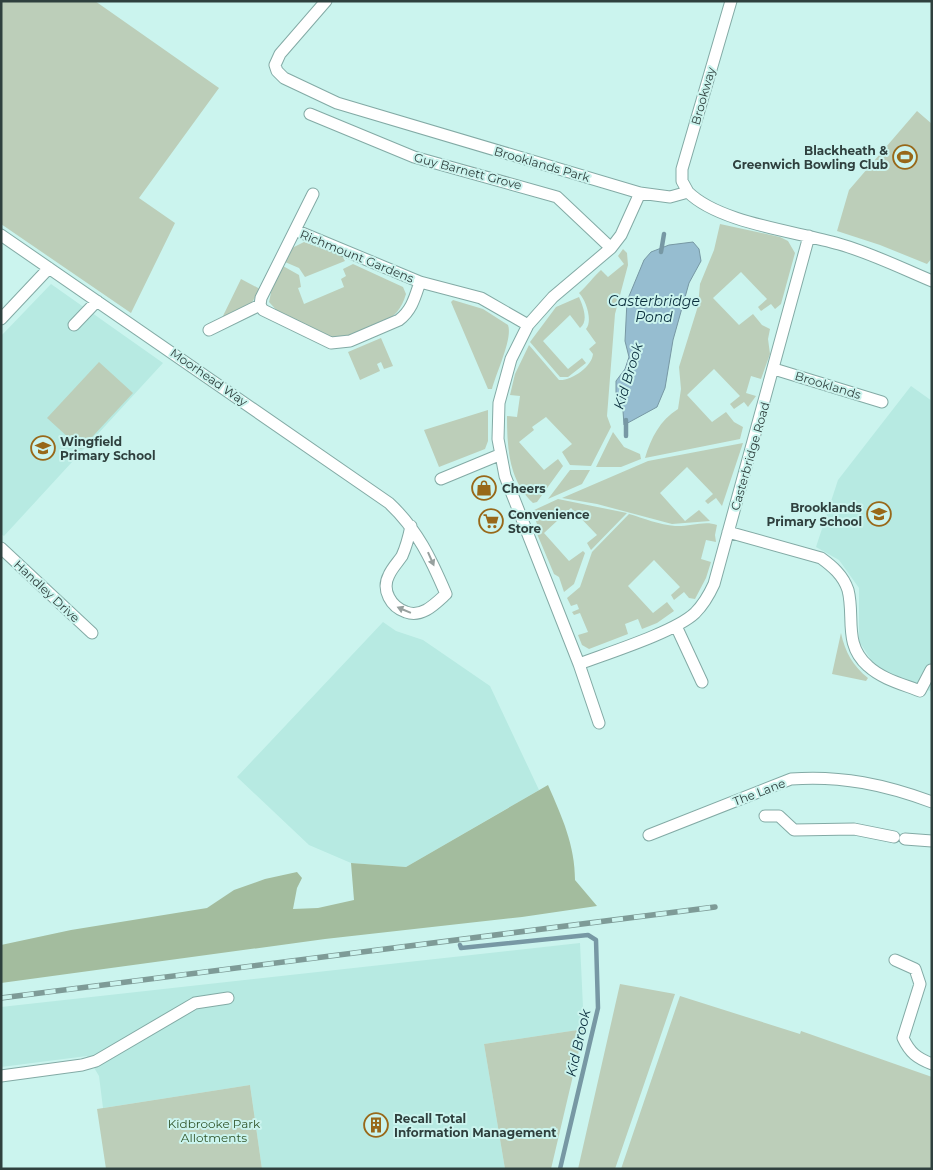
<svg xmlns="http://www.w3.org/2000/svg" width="933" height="1170" font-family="Montserrat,sans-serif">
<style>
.built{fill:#b7eae2}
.green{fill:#bcceb9}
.forest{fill:#a3bc9e}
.water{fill:#96bdd0;stroke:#7798a4}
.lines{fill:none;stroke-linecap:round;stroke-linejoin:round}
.stream{stroke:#7798a4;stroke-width:4.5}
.street-casing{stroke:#83aaa5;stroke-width:13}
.street{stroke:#fff;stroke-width:11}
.rail-casing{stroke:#7e9b97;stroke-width:5.5}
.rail{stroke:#cbf4ee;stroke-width:4;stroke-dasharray:11;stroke-linecap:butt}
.oneway{fill:#97a09e}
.labels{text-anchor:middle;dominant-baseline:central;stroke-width:4;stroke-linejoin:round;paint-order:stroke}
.street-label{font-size:12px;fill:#2f403e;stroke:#cbf4ee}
.poi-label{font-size:12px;font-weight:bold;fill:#2f403e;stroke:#cbf4ee;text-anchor:start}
.park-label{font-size:12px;fill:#305429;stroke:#cbf4ee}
.water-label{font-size:14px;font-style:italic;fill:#0b2f3e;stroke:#cbf4ee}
</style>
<rect width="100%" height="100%" fill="#cbf4ee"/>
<path class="built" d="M51,284l112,79 -159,173 -3,-2v-198z
M911,386l21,15v291l-24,-12 -25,-8 -10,-9 -14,-22v-53l-20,-28 -23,-13 22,-67z
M383,622l13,9 27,9 67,46 49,104 -133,77 -55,-4 -42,-18 -72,-68z
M580,943l4,86 -100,15 21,125h-243l-12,-84 -147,23 -4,-32 -12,-20 -86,11v-60z"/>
<path class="green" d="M1,1h94l124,87 -80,110 36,25 -44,90 -130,-89z
M917,111l15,13v134l-5,6 -47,-19 -43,-14 12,-41z
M720,224l60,13 8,4 7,12 -14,51 -6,5 -4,-5 -10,7 -3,-4 9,-8 -26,-27 -28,26 26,27 14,-11 9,11 8,4 -2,10 2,15 -9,25 -10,-3 -5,17 10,3 -8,11 -4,-5 -10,7 -4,-5 10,-8 -26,-27 -27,26 25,27 14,-10 8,10 9,5 -3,12 -95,19c6,-20 15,-38 33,-49l3,-20 -2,-22 19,-61 2,-22 14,-34z
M304,242l38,14 3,5 -40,16 -6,-9 -14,-6 7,-14z
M623,249l4,4 1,12 -13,49 -8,102 4,11 -20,39 -21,-1 -8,-13 10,-8 -26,-27 -14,10 2,3 -15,12 25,28 14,-11 5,7 -26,36 -4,1c-24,-23 -26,-54 -26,-87l10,1 3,-21 -10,-1 5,-21 14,-29 30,35c12,1 33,-13 34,-26l-4,-5 7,-6 -10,-14c7,-8 0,-29 -7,-36 9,-8 14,-16 22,-23l7,7 16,-13 -6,-8z
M353,264l50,23 3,7c-2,7 -5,13 -9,18 -13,14 -52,28 -70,25l-48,-24 -10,-11 3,-14 11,-22 16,9 2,12 -3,1 6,16 40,-17 -3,-8 5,-3 -3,-7z
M241,279l19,10 -9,15 -29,14z
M579,297c4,9 10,24 1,31l-10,-13 -27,26 25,28 14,-11 4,5 -18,14h-8l-30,-35 26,-35z
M453,300l30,9 25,16c5,13 -12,48 -16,64h-4l-37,-87z
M381,338l12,28 -9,3 -3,-7 -4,2 3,7 -20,9 -12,-28z
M99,362l34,31 -52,56 -34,-31z
M488,410v31l-3,8 -46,18 -15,-37z
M613,432l11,15 16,7 1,5 -20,8h-25z
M743,443l-21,63 -6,-8 -8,6 -3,-3 8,-7 -26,-27 -27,26 25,28 14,-11 11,11 -38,3 -75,-20 -35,-6 86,-37z
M570,470h20l-8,14 -34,15z
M558,499l69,14 -36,37 -4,-7 10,-8 -26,-27 -27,25 25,28 14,-10 2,2 -11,31 -10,8 -5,-15 -5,-3 -19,-45 2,-5 -5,-13z
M629,514c14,4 31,11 46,12 13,1 30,-6 42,-1l-2,10 1,7 -10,-2 -5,19 10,3 -5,16 -11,21 -6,-1 -5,-6 -10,8 -3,-5 9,-8 -26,-27 -26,26 25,27 14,-11 7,9 -17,12 -15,6 -4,-10 -13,5 3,10 -39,15 -7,-4 -4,-10 10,-3 -8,-19 -6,2 -2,-3 7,-3 -2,-5 -6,2 -4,-8 13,-11 12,-35z
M841,633c4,19 12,33 27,45l-2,3 -34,-7z
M620,984l55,10 -60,175h-37z
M680,996l120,38 1,-3 131,46v92h-311z
M584,1029l-33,140h-46l-21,-125z
M250,1085l12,84h-156l-9,-60z"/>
<path class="forest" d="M548,785c14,32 27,60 27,95l22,26 -75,11 -197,22 -324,44v-38l70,-15 136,-22 27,-18 31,-11 32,-7 5,6 -5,10 -4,21 25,-1 36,-8 -3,-37 55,4z"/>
<path class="water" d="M693,242l6,7 2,12 -12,22 -16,57 -8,48 -8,19 -33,18 -1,-14 -7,-19v-11l9,-12 4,-12 -4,-16 2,-40 17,-41 7,-8 18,-7z"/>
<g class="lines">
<path class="stream" d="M661,252l3,-18
M626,436v-16
M460,945l1,3 127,-13 8,5 2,68 -38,161"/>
<g class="street-casing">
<path id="street" d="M326,1l-46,53 -5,11 2,6 7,7 53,25 303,90 30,4 18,-5c31,31 107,39 151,52 32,9 62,24 93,37
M310,114l104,43 143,40 54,51
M688,192l-6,-11v-12l49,-168
M640,193l-19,42 -10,13 -58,49 -25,28 -17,34 -12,44 -1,36 7,37 74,188c29,-11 96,-32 116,-51 9,-9 14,-18 19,-29l95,-348
M313,194l-52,104 -1,7 3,5 68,33 19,-2 49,-21c13,-10 16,-23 21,-38
M295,230l125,52 61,16 47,27
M1,235l388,268c28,26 42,56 57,91 -11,10 -24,24 -40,18 -15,-5 -25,-22 -17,-37 3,-7 9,-13 13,-19 4,-9 7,-20 9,-30
M1,319l48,-51
M74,325l23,-24
M209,330l51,-25
M774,369l108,33
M441,479l58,-24
M728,532l93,26c11,8 22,17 27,32 7,27 -5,54 20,76 14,13 34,18 52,25l11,-21
M1,548l91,85
M676,626l26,56
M579,664l20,59
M765,816h14l15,14 60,-1 40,8
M649,835l142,-56c50,-4 95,6 141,23
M905,839l27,2
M895,960l20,9 5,15 -17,54c7,15 14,20 29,26
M1,1076l81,-11 14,-4 99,-58 33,-5"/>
</g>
<use href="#street" class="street"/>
<g class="rail-casing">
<path id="rail" d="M1,998l714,-91"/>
</g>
<use href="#rail" class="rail"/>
</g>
<defs><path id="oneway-solid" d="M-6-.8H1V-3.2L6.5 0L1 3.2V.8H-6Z" transform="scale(1.25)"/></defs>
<g class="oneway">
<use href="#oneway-solid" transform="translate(431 559) rotate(66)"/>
<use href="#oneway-solid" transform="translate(404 610) rotate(-157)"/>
</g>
<defs>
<g id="stadium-ring" transform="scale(1.25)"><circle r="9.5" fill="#cbf4ee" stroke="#986819" stroke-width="1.5"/><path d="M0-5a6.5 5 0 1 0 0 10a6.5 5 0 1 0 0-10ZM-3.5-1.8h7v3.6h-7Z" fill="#986819"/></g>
<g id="school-ring" transform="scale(1.25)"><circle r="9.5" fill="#cbf4ee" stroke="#986819" stroke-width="1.5"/><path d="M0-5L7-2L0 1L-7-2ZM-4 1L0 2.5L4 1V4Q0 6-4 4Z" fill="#986819"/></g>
<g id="shop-ring" transform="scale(1.25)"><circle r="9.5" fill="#cbf4ee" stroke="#986819" stroke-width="1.5"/><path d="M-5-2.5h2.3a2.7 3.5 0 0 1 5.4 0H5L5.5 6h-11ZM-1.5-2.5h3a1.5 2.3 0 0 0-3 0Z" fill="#986819"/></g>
<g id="supermarket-ring" transform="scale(1.25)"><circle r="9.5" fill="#cbf4ee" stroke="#986819" stroke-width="1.5"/><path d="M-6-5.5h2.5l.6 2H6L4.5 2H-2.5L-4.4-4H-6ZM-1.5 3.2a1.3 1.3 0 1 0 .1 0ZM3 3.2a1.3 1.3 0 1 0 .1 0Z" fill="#986819"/></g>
<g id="building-ring" transform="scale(1.25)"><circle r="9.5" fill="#cbf4ee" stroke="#986819" stroke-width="1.5"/><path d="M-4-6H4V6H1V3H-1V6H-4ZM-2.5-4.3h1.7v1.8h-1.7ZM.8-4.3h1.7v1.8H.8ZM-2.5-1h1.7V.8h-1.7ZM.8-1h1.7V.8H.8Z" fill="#986819"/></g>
</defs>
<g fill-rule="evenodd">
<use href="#stadium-ring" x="905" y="157"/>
<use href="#school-ring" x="43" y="448"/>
<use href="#shop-ring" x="484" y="488"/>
<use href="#school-ring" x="879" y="514"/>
<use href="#supermarket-ring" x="491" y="521"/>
<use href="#building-ring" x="376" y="1125"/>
</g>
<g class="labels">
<g class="street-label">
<text transform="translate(703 96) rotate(-74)">Brookway</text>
<text transform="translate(542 164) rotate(16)">Brooklands Park</text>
<text transform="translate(468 171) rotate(15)">Guy Barnett Grove</text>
<text transform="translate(357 256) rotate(22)">Richmount Gardens</text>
<text transform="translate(209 377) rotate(35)">Moorhead Way</text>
<text transform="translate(828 385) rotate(17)">Brooklands</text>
<text transform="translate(750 456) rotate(-74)">Casterbridge Road</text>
<text transform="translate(47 591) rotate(43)">Handley Drive</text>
<text transform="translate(759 792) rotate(-21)">The Lane</text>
</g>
<g class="poi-label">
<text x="888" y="150" text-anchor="end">Blackheath &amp;<tspan x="888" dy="14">Greenwich Bowling Club</tspan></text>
<text x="60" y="441">Wingfield<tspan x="60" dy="14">Primary School</tspan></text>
<text x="502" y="488">Cheers</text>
<text x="862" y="507" text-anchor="end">Brooklands<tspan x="862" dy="14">Primary School</tspan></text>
<text x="508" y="514">Convenience<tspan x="508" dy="14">Store</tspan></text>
<text x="394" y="1118">Recall Total<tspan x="394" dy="14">Information Management</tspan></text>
</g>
<g class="park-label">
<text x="214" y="1123">Kidbrooke Park<tspan x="214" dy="14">Allotments</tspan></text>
</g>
<g class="water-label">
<text x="654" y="301">Casterbridge<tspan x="654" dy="16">Pond</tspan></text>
<text transform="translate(628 376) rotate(-73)">Kid Brook</text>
<text transform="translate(578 1043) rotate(-77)">Kid Brook</text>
</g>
</g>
<rect width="933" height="1170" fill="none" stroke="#2f403e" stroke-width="5"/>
</svg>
